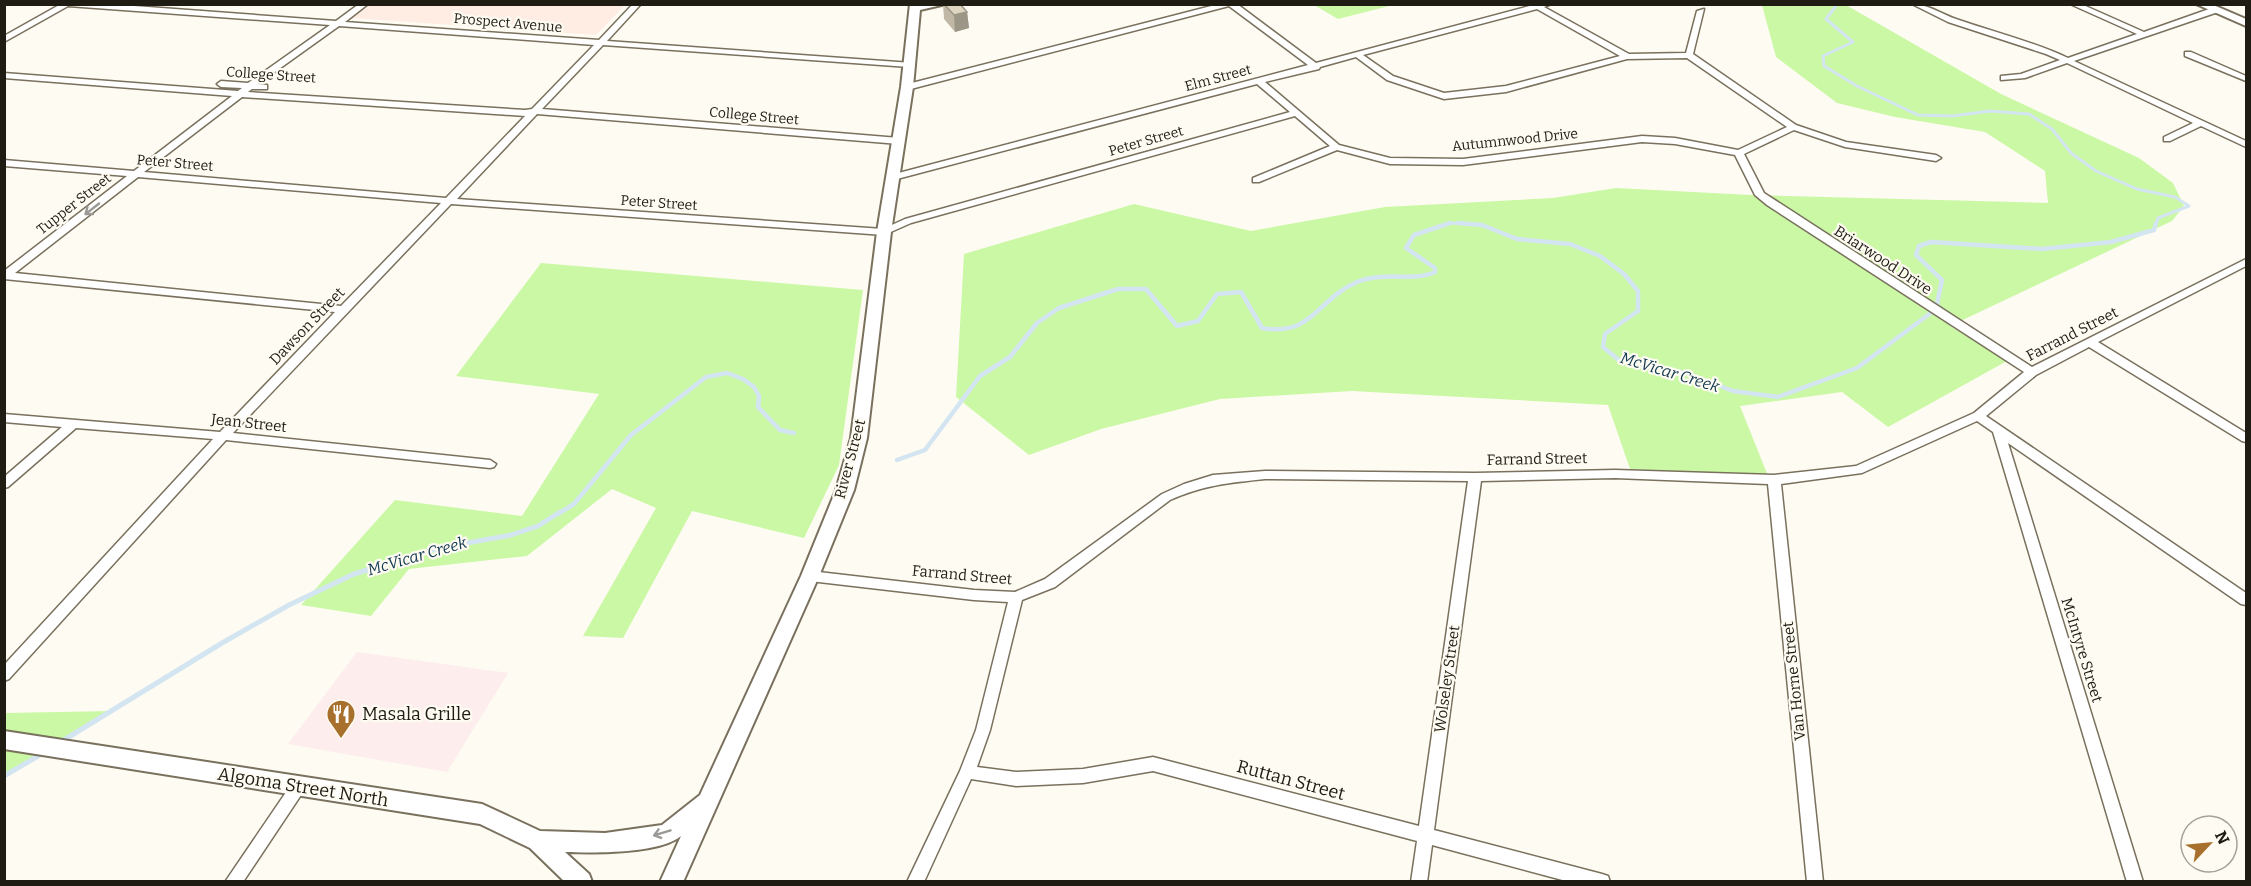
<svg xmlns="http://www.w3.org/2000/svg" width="2251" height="886" font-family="Bitter,serif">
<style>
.commercial{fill:#fdedec}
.education{fill:#ffede3}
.green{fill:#cbf8a5}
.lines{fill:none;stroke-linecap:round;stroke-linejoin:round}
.stream-far2{stroke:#d4e5f2;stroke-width:3}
.stream-far1{stroke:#d4e5f2;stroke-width:4.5}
.stream{stroke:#d4e5f2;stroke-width:5}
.street-casing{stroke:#79715d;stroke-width:3}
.secondary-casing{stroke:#79715d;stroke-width:4}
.street{fill:#fff;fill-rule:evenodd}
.secondary{fill:#fff;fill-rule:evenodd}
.wall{fill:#c0b8a5}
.shaded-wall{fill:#9c9686}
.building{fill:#dfd6c0;stroke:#9c9686;stroke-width:1.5}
.oneway{stroke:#9a9995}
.labels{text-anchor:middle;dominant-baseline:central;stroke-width:4.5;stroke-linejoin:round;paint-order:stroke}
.far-street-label{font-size:14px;fill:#1f1c14;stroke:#fefbf2}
.street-label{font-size:15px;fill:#1f1c14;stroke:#fefbf2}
.water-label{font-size:16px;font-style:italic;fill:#113952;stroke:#fefbf2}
.near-poi-label{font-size:18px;fill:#1f1c14;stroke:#fefbf2;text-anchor:start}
.near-street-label{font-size:18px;fill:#1f1c14;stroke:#fefbf2}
</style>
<rect width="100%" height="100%" fill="#fefbf2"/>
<path class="commercial" d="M357,652l151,21 -61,99 -159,-28z"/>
<path class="education" d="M371,4l254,1 -29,30 -244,-17z"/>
<path class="green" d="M1314,5h79l-55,14z
M1762,5h84l155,89 138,64 34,25 11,23 -12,15 -222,105 57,35 -119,66 -46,-35 -102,14 28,70 -138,-7 -22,-64 -256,-14 -132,8 -119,30 -72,26 -73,-58 8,-143 170,-50 117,27 134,-24 168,-9 63,-10 135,7 297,8 -3,-32 -60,-39 -90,-15 -58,-14 -61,-46z
M541,263l322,27 -24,175 -35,73 -112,-27 -69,127 -40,-2 73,-128 -44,-19 -85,67 -118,13 -38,47 -70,-11 94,-105 127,16 77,-122 -143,-18z
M112,711l-107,65v-63z"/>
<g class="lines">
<path class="stream-far2" d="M1834,4l2,2 -10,13 27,23 -30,14 1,10 33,20 61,29 34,1 38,-5 39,3 23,15 19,24 25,18 41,18 38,8 14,9 -31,12 -2,7
M1445,225l6,-2 30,2"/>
<path class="stream-far1" d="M1458,223l24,2 35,14 53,5 30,12 24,18 14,17v20l-33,23 -2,13 17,14 66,12 47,18 45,6 79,-29 79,-59 6,-29 -26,-25 3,-9 12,-4 111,7 69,-7 43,-12 2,-7
M897,460l28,-10 55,-74 30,-19 27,-34 22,-15 59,-19h28l31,37 21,-5 19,-27 24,-2 21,36c51,9 55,-29 95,-46 25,-11 57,0 78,-10v-4l-29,-20 8,-13 36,-12
M558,514l16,-10 57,-69 75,-58 21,-4 16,6 11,8 5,9 -1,11 22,23 14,3"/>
<path class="stream" d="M59,743l163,-100 67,-38 65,-31 85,-26 72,-13 27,-9 22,-14
M4,776l41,-24"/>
<g class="street-casing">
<path id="street" d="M61,4h46l229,17 23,-17h9l-23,18 254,18 34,-36h8l-34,37 305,22 1,2 -4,2 -306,-22 -61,64 357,29 5,3 -5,3 -362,-30 -80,85 426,30 22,-10 385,-107 -33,-28 -360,95h-6v-4l417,-110 -79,-59 -322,84 -4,-3 1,-2 315,-81h18l79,59 221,-59h14l-7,3 85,47 57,-1 11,-42 7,-2 -11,45 103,71 50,17 90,13 5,3 -5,3 -91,-14 -51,-17 -50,24 20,39 268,174 214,-108v7l-148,76 148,91v9l-4,-1 -153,-94 -53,28 -50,41 260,177v12l-5,-1 -233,-161 135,439h-16l-134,-450 -16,-11 -115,52 -81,11 42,398h-16l-39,-398 -153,-6 -134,3 -47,349 168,44 6,2 2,6h-40l-138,-37 -5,37h-16l6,-41 -264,-70 -70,12 -67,3 -45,-7 -47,103h-17l53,-111 16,-41 32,-128 -34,-2 -164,-19 -5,-1 -2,-4 2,-4 5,-1 164,19 41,2 30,-13 117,-85 22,-10 29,-9 52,-4 210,2 140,-3 159,5 82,-9 118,-53 50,-41 -257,-167 -12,-10 -20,-40 -60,-11 -33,-2 -179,23 -73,-1 -53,-14 -78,32h-6v-4l77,-32 -35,-30 -384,107 -27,12 -433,-31 -218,229 257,27 6,4 -2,3 -4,1 -264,-28 -217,239 -5,2v-16l209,-226 -137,-11 -68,59 -4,1v-11l58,-50 -58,-5v-8l216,18 115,-120 -331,-33v-8l123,-95 -123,-10v-6l130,11 98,-75 -228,-18v-5l234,18 4,-3 -21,-1 -4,-3 4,-3 27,2 82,-58 -262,-19 -64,36v-6zM1537,9l83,47 -114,30 -62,7 -51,-17 -30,-21zM339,26l255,19 -62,64 -7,1 -277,-18 4,-3h15v-4l-9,-1zM1356,57l31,23 57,19 62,-7 121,-33 60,-1 100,69 -49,23 -63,-12 -33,-2 -179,23 -73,-1 -51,-13 -74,-63 54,-13 1,-2zM242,97l283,19 1,-1 -80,83 -302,-26zM138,177l303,26 -100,103 -326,-33zM1265,479l203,2 -49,345 -266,-69 -70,12 -67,3 -39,-5 13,-37 32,-130 33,-13 115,-87c34,-15 58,-17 95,-21z
M1912,4c16,0 29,10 44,15 37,13 76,22 112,39l69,-24 -67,-30h11l63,28 68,-24h6v4l-144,49 172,80v6l-45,-21 -31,15h-6v-4l29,-14 -126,-60 -42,15 -24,2v-4l20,-2 39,-14 -14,-6 -98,-32z
M2185,52h6l55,24v5l-61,-25z
M298,780l5,2 3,5 -3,5 -60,90h-18l68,-100z"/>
</g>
<g class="secondary-casing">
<path id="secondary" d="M910,4h36l-26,6 -7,77 -22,145 -24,206 -13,52 -35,86 -136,306h-23l21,-46c-22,18 -88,17 -116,16l24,22 3,8h-27l-35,-34 -50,-24 -476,-75v-18l478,73 58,27 65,2 57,-8 38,-30 101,-219 35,-86 15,-52 26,-206 24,-145z
M2196,4h15l35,15v7z"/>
</g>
<use href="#street" class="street"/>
<use href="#secondary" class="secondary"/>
</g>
<path class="wall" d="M943,4h17l7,8 2,16 -14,4 -11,-13z"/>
<path class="shaded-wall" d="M967,12l2,16 -14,4 -1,-17z"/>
<path class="building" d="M944,4h16l7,8 -13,3z"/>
<defs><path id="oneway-shaft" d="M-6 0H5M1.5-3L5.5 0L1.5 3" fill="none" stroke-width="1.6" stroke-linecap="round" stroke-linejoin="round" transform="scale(1.5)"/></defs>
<g class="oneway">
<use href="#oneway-shaft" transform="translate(92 209) rotate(142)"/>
<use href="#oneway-shaft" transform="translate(662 833) rotate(163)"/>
</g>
<defs>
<g id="restaurant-pin" transform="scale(1.5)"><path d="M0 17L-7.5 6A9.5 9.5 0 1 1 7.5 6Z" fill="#a8702d" stroke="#fefbf2"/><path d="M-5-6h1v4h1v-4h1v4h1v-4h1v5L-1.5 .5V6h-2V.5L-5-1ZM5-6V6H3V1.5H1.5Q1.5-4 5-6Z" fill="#fff"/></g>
</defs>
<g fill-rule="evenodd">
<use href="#restaurant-pin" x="341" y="714"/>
</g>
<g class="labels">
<g class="far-street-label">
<text transform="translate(508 23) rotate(5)">Prospect Avenue</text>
<text transform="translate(271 75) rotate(4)">College Street</text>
<text transform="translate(1218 78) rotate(-15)">Elm Street</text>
<text transform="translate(754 116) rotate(5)">College Street</text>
<text transform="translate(1515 140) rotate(-6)">Autumnwood Drive</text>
<text transform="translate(1146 141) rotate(-16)">Peter Street</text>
<text transform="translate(175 163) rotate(5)">Peter Street</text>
<text transform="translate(659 203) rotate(4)">Peter Street</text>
<text transform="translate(74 204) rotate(-38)">Tupper Street</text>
</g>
<g class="street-label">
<text transform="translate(1883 260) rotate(33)">Briarwood Drive</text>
<text transform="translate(307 326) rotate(-46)">Dawson Street</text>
<text transform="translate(2072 334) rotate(-27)">Farrand Street</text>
<text transform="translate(249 423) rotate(6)">Jean Street</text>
<text transform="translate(850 459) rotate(-75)">River Street</text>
<text transform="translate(1537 459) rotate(-1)">Farrand Street</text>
<text transform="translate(962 575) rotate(5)">Farrand Street</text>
<text transform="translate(2082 650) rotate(73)">McIntyre Street</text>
<text transform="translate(1447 679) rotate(-82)">Wolseley Street</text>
<text transform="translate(1794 681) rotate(-96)">Van Horne Street</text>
</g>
<g class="water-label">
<text transform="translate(1670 372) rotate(17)">McVicar Creek</text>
<text transform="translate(417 556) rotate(-16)">McVicar Creek</text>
</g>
<g class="near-poi-label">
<text x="362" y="714">Masala Grille</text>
</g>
<g class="near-street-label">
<text transform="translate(1291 780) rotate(15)">Ruttan Street</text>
<text transform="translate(303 787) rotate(9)">Algoma Street North</text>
</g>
</g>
<rect width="2251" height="886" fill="none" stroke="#1f1c14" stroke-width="12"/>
<g transform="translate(2209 844) rotate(64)"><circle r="28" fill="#fefbf2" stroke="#a5a299" stroke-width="1.5"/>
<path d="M0-4.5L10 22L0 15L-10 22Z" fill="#a8702d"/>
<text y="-9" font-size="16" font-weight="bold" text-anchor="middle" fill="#1f1c14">N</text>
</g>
</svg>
